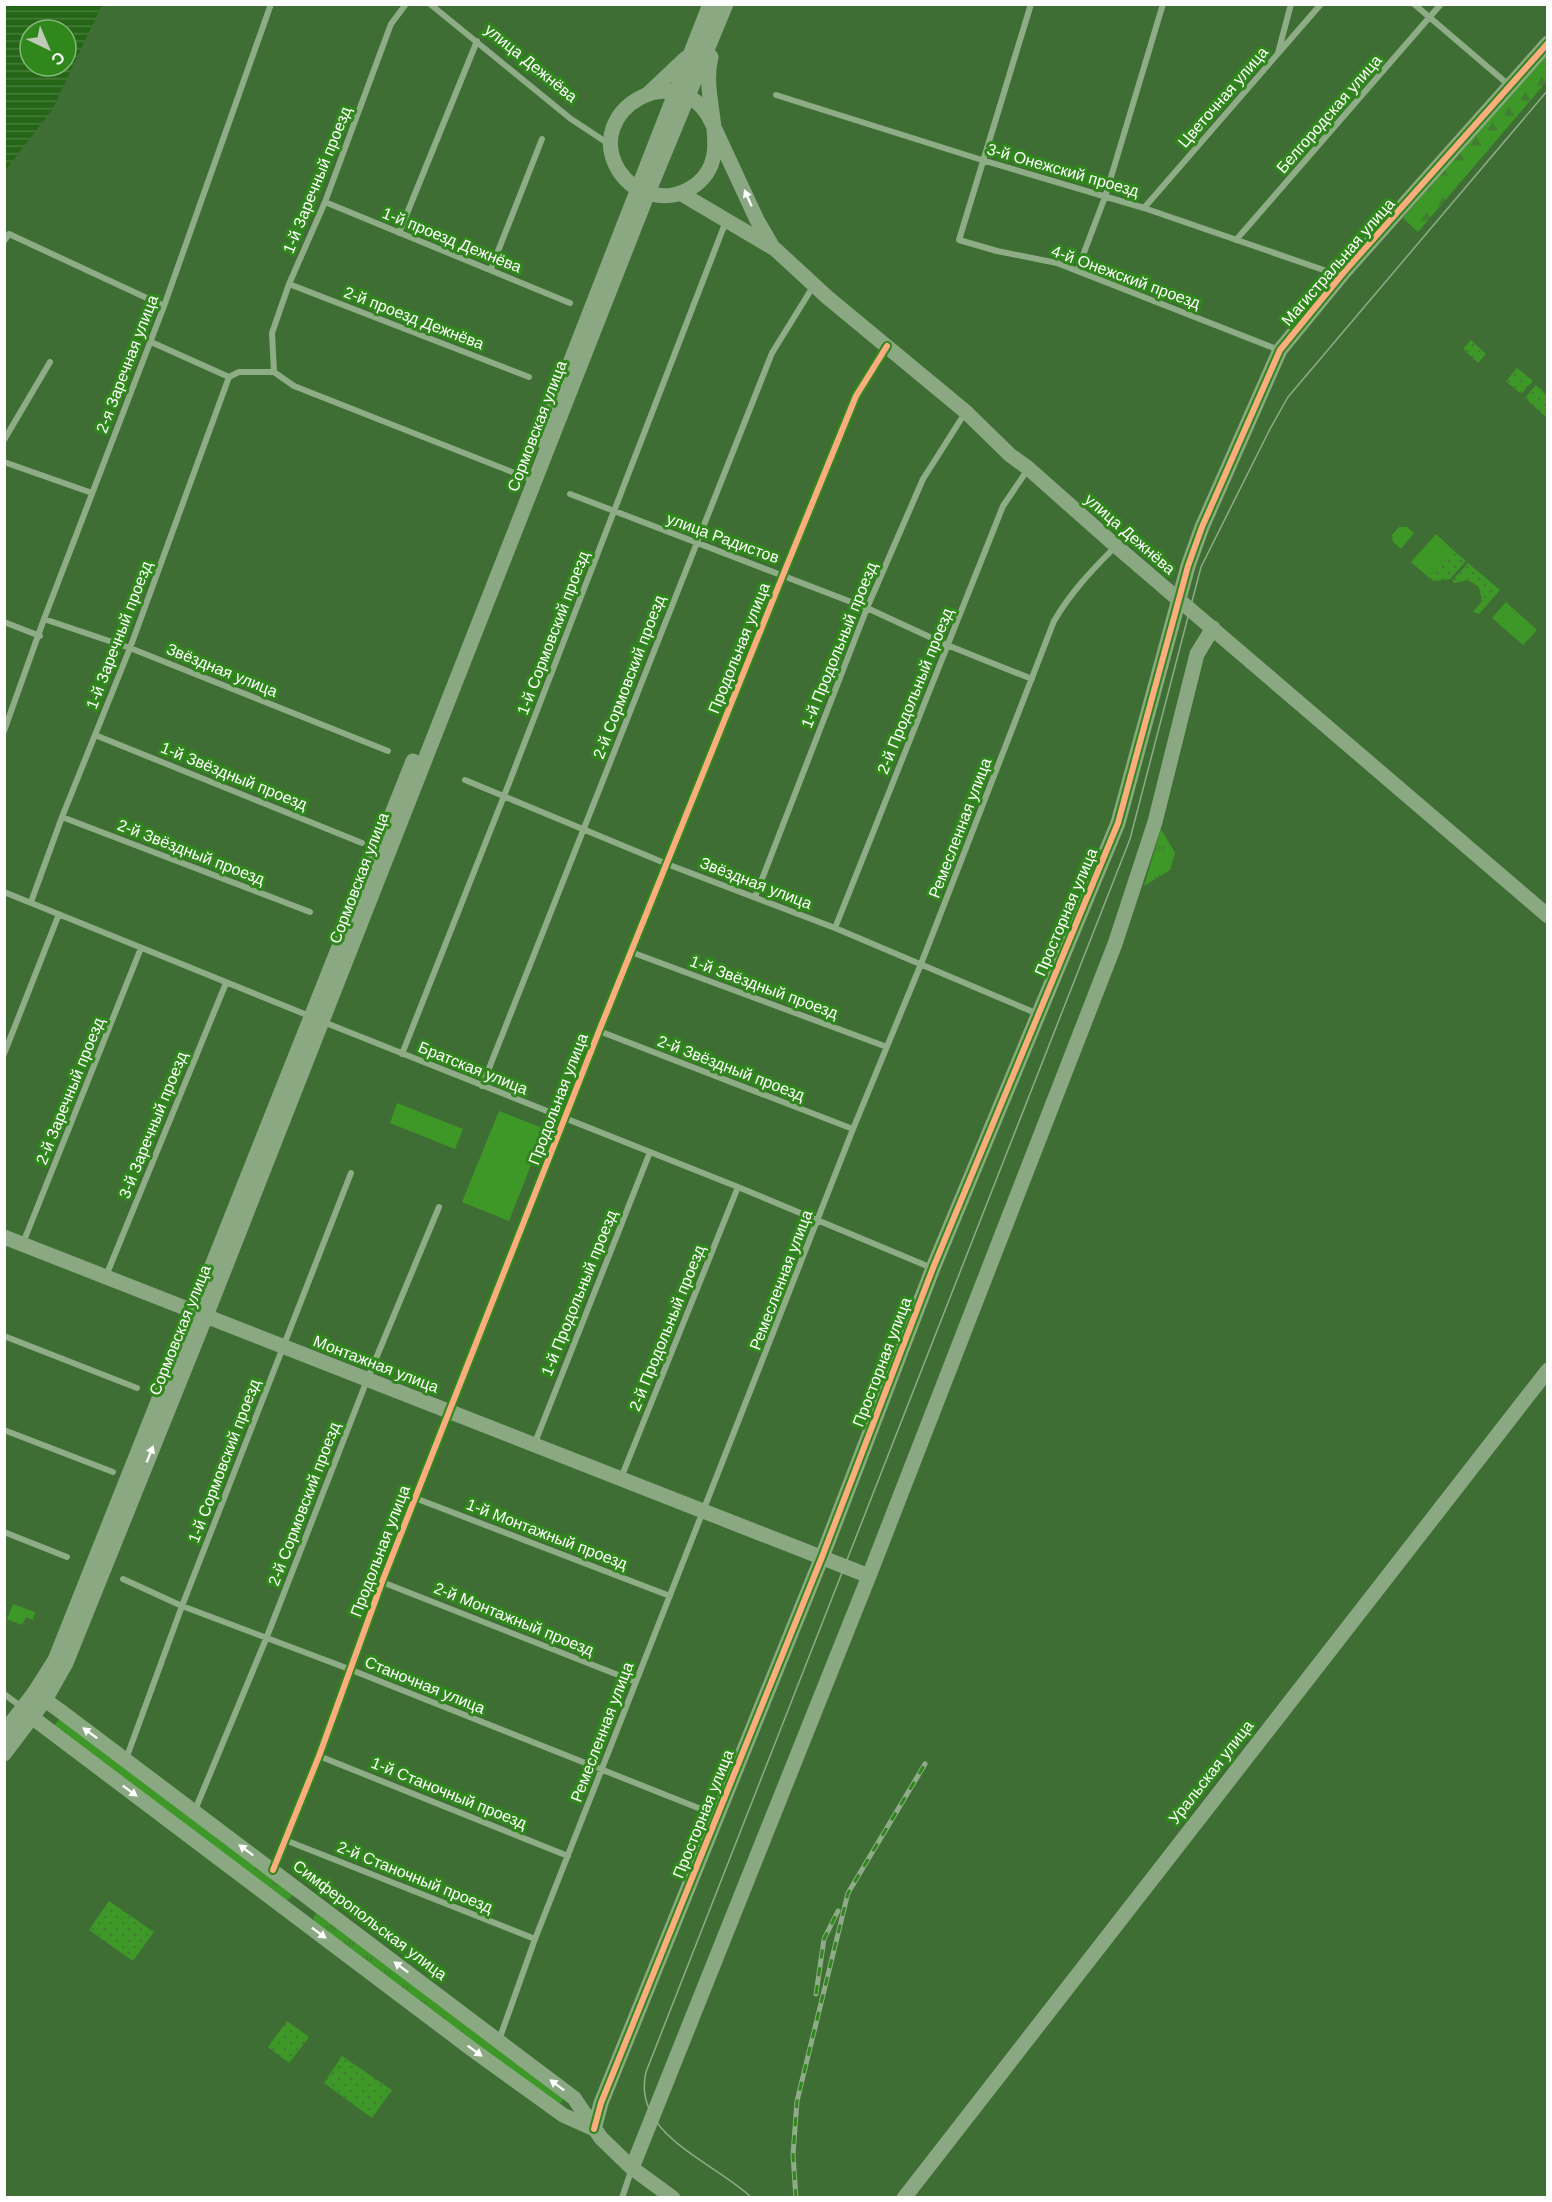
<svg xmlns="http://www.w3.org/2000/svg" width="1552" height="2202" font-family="Arial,sans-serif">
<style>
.grass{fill:url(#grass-tufts)}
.forest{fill:url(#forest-firs)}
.park{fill:url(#park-dots)}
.pitch{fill:#3d9827}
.water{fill:url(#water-rules);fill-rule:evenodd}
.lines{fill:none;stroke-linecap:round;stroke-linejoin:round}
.street{stroke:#8ead87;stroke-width:6}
.secondary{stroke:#8aa882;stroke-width:15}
.tram{stroke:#8fac88;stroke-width:1.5}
.rail-casing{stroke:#8fac88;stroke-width:5}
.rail{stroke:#30871c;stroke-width:3;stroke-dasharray:9;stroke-linecap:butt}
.cycleway-casing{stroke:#30871c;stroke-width:10}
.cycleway{stroke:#ffac80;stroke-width:6}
.oneway{fill:#fff}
.labels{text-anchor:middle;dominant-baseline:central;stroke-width:6;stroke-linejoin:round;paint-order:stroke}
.street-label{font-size:16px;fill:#fff;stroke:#30871c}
</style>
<defs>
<pattern id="grass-tufts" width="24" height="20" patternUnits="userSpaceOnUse" patternTransform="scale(1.5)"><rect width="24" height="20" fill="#3d9827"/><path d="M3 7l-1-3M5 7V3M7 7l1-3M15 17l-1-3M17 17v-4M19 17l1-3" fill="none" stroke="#427d34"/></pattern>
<pattern id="forest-firs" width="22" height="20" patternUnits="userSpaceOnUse" patternTransform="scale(1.5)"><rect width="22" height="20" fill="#3d9827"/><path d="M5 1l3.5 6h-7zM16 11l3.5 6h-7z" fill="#427d34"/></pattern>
<pattern id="park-dots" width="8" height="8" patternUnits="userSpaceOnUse" patternTransform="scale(1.5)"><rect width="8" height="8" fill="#3d9827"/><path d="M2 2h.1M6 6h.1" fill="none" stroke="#427d34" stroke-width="1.8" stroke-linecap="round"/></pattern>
<pattern id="water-rules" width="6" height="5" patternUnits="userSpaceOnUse" patternTransform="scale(1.5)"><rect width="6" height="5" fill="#246616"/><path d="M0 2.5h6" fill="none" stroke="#457d39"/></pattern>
</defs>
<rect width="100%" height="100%" fill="#3f6e34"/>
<path class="grass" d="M1161,829l14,24 -5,17 -26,16z
M60,1718l231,174 1,5 -6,3 -232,-174z
M316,1913l246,183v6l-6,3 -241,-182 -2,-5z"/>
<path class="forest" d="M1547,51v30l-129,151 -15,-14z"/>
<path class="park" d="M1471,340l15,14 -8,9 -15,-14z
M1517,368l16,13 -12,13 -15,-13z
M1536,385l11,10v23l-22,-20z
M1452,549l14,12 -16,18 -17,2 -5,-4z
M1468,563l32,27 -21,24 -6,-2 9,-11 -3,-14 -11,-7 -13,3 -3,-2z
M109,1901l45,31 -21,29 -44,-31z
M287,2021l22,16 -20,26 -21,-16z
M342,2056l50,34 -20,28 -48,-35z"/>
<path class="pitch" d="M1399,527h8l7,6 -13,16 -8,-7 -1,-7z
M1436,534l16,15 -24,28 -17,-15z
M1506,602l31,28 -14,15 -31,-27z
M397,1103l66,26 -8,20 -65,-26z
M499,1111l46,18 -36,92 -47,-19z
M13,1604l22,8 -2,8 -7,-3 -4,8 -15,-6z"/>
<path class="water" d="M5,4l97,1 -50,105 -47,61zM30,30h36v36h-36z"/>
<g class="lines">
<path class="street" d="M430,4l141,115 38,25
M1031,4l-72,236 38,11 60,12 222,87
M1414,4l96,82
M1278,53l13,-49
M776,95l206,65 162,48 197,68
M325,202l245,101
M1144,208l177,-204
M399,233l78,-192
M1236,240l205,-236
M4,241l5,-7 155,72
M491,269l51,-130
M1077,271l28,-74 58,-193
M289,284l240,93
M151,342l78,35 10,-5h35l20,14 241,95
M274,372l-2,-39 17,-49 36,-82 66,-178 15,-20
M4,440l46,-78
M4,462l88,31
M570,494l297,114 80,37 85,34
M44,619l86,29 258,103
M4,622l36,14
M4,731l40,-112 120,-313 107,-302
M95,735l267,108
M465,780l202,84 168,64 203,86
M62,817l248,95
M4,892l308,125
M755,897l112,-289 56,-129 42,-66
M31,902l31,-85 68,-169 99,-271
M835,928l168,-422 25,-37
M631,952l256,95
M321,1021l417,166 194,81
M599,1031l254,98
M4,1054l55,-140
M402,1054l102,-258 222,-575
M482,1086l290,-733 42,-68
M23,1243l118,-295
M106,1276l120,-293
M4,1336l133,52
M4,1430l109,42
M534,1445l116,-293
M621,1478l117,-291
M415,1498l255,98
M4,1532l63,25
M123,1579l59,27 167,63 367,146
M382,1582l254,100
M4,1694l19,14
M319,1756l249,100
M126,1759l56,-153 169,-433
M195,1810l71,-171 101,-259 72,-173
M285,1840l250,99
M273,1869l46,-113 63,-174 217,-551 184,-456 73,-179 31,-50
M499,2040l36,-101 318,-810 68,-165 133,-343c17,-29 38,-51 61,-74
M622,2198l10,-30"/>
<path class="secondary" d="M711,57c-12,45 27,102 -20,131 -11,7 -26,10 -39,6 -14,-3 -25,-11 -33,-23 -38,-61 61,-117 93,-48l45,97 14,24
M649,93l37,-35
M680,193l95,56 52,48 139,115 44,43 18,13 88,78 432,370
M540,440l170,-436
M4,1237l865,339
M37,1703l8,-3 14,10 515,388 27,40 31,30 41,30
M27,1712l6,6 440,332 90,65 31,14
M4,1732l30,-39 21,-33 358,-899
M4,1754l41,-54 21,-37 140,-347 442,-1123 78,-189
M594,2129l7,-26 221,-546 111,-289 185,-445 70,-257 14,-39 78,-177 64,-78 204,-229
M632,2168l237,-592 246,-632 40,-122 42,-168 16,-26
M904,2198l644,-828"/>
<path class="tram" d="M752,2198c-37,-36 -121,-63 -106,-126l484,-1233 71,-272 69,-138 18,-32 260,-307"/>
<g class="rail-casing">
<path id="rail" d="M816,1994l8,-55 14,-28
M796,2198l-3,-43 4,-54 51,-208 77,-129"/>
</g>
<use href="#rail" class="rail"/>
<g class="cycleway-casing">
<path id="cycleway" d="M273,1870l46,-114 63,-174 217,-551 184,-456 73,-179 31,-50
M594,2129l7,-26 221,-546 111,-289 185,-445 70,-257 14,-39 78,-177 64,-78 204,-229"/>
</g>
<use href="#cycleway" class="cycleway"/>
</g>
<defs><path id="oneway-solid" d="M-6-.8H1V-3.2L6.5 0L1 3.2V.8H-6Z" transform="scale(1.5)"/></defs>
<g class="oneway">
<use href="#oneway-solid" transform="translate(748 198) rotate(-114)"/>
<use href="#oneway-solid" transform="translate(150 1454) rotate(-68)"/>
<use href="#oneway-solid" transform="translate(90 1733) rotate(-144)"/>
<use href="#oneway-solid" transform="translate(130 1791) rotate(37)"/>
<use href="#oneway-solid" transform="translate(246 1850) rotate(-143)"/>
<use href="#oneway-solid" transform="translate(319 1933) rotate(37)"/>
<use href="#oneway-solid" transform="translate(401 1967) rotate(-143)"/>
<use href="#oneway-solid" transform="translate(475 2051) rotate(36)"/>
<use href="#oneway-solid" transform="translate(557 2085) rotate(-143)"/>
</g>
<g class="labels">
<g class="street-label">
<text transform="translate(531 63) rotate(39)">улица Дежнёва</text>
<text transform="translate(1223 97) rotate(-49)">Цветочная улица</text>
<text transform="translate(1329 114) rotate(-49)">Белгородская улица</text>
<text transform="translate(1063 170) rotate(16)">3-й Онежский проезд</text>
<text transform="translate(317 180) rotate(-68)">1-й Заречный проезд</text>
<text transform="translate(452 240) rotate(22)">1-й проезд Дежнёва</text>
<text transform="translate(1338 262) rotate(-49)">Магистральная улица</text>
<text transform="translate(1126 277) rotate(20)">4-й Онежский проезд</text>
<text transform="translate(414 318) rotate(21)">2-й проезд Дежнёва</text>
<text transform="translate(127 364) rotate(-69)">2-я Заречная улица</text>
<text transform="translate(537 426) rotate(-69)">Сормовская улица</text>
<text transform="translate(1130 534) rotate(41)">улица Дежнёва</text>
<text transform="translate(723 538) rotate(20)">улица Радистов</text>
<text transform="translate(553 633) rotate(-69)">1-й Сормовский проезд</text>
<text transform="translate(119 635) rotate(-69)">1-й Заречный проезд</text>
<text transform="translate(839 645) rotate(-68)">1-й Продольный проезд</text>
<text transform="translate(739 648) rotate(-68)">Продольная улица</text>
<text transform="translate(222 670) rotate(22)">Звёздная улица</text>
<text transform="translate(629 677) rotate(-69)">2-й Сормовский проезд</text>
<text transform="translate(915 691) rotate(-68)">2-й Продольный проезд</text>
<text transform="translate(234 776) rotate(22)">1-й Звёздный проезд</text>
<text transform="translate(960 828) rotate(-69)">Ремесленная улица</text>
<text transform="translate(191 852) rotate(21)">2-й Звёздный проезд</text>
<text transform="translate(359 878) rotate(-69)">Сормовская улица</text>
<text transform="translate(756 883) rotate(21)">Звёздная улица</text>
<text transform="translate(1066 912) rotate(-67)">Просторная улица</text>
<text transform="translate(764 987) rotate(20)">1-й Звёздный проезд</text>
<text transform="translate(473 1068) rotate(22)">Братская улица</text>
<text transform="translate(731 1068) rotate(21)">2-й Звёздный проезд</text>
<text transform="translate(70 1091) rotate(-68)">2-й Заречный проезд</text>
<text transform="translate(558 1099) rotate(-69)">Продольная улица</text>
<text transform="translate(153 1125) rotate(-68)">3-й Заречный проезд</text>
<text transform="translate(781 1280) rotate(-69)">Ремесленная улица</text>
<text transform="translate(579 1293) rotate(-68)">1-й Продольный проезд</text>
<text transform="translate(667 1328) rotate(-68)">2-й Продольный проезд</text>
<text transform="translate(180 1330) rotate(-68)">Сормовская улица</text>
<text transform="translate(882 1362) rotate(-69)">Просторная улица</text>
<text transform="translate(376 1364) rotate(21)">Монтажная улица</text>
<text transform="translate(224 1461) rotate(-69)">1-й Сормовский проезд</text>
<text transform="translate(304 1504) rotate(-69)">2-й Сормовский проезд</text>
<text transform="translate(547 1534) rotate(21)">1-й Монтажный проезд</text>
<text transform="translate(380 1551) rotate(-69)">Продольная улица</text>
<text transform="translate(514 1619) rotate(22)">2-й Монтажный проезд</text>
<text transform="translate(425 1685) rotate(22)">Станочная улица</text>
<text transform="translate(602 1732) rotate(-69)">Ремесленная улица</text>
<text transform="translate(1211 1772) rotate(-52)">Уральская улица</text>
<text transform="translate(449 1793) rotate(22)">1-й Станочный проезд</text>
<text transform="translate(703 1814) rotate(-68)">Просторная улица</text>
<text transform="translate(415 1877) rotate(22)">2-й Станочный проезд</text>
<text transform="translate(370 1920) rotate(37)">Симферопольская улица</text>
</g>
</g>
<rect width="1552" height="2202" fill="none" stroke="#ffffff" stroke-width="12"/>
<g transform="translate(48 48) rotate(136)"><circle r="28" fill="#30871c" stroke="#83b777" stroke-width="1.5"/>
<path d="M0-4.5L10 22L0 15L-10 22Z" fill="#bcccb8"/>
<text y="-9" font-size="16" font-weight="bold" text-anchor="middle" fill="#ffffff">С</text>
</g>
</svg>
